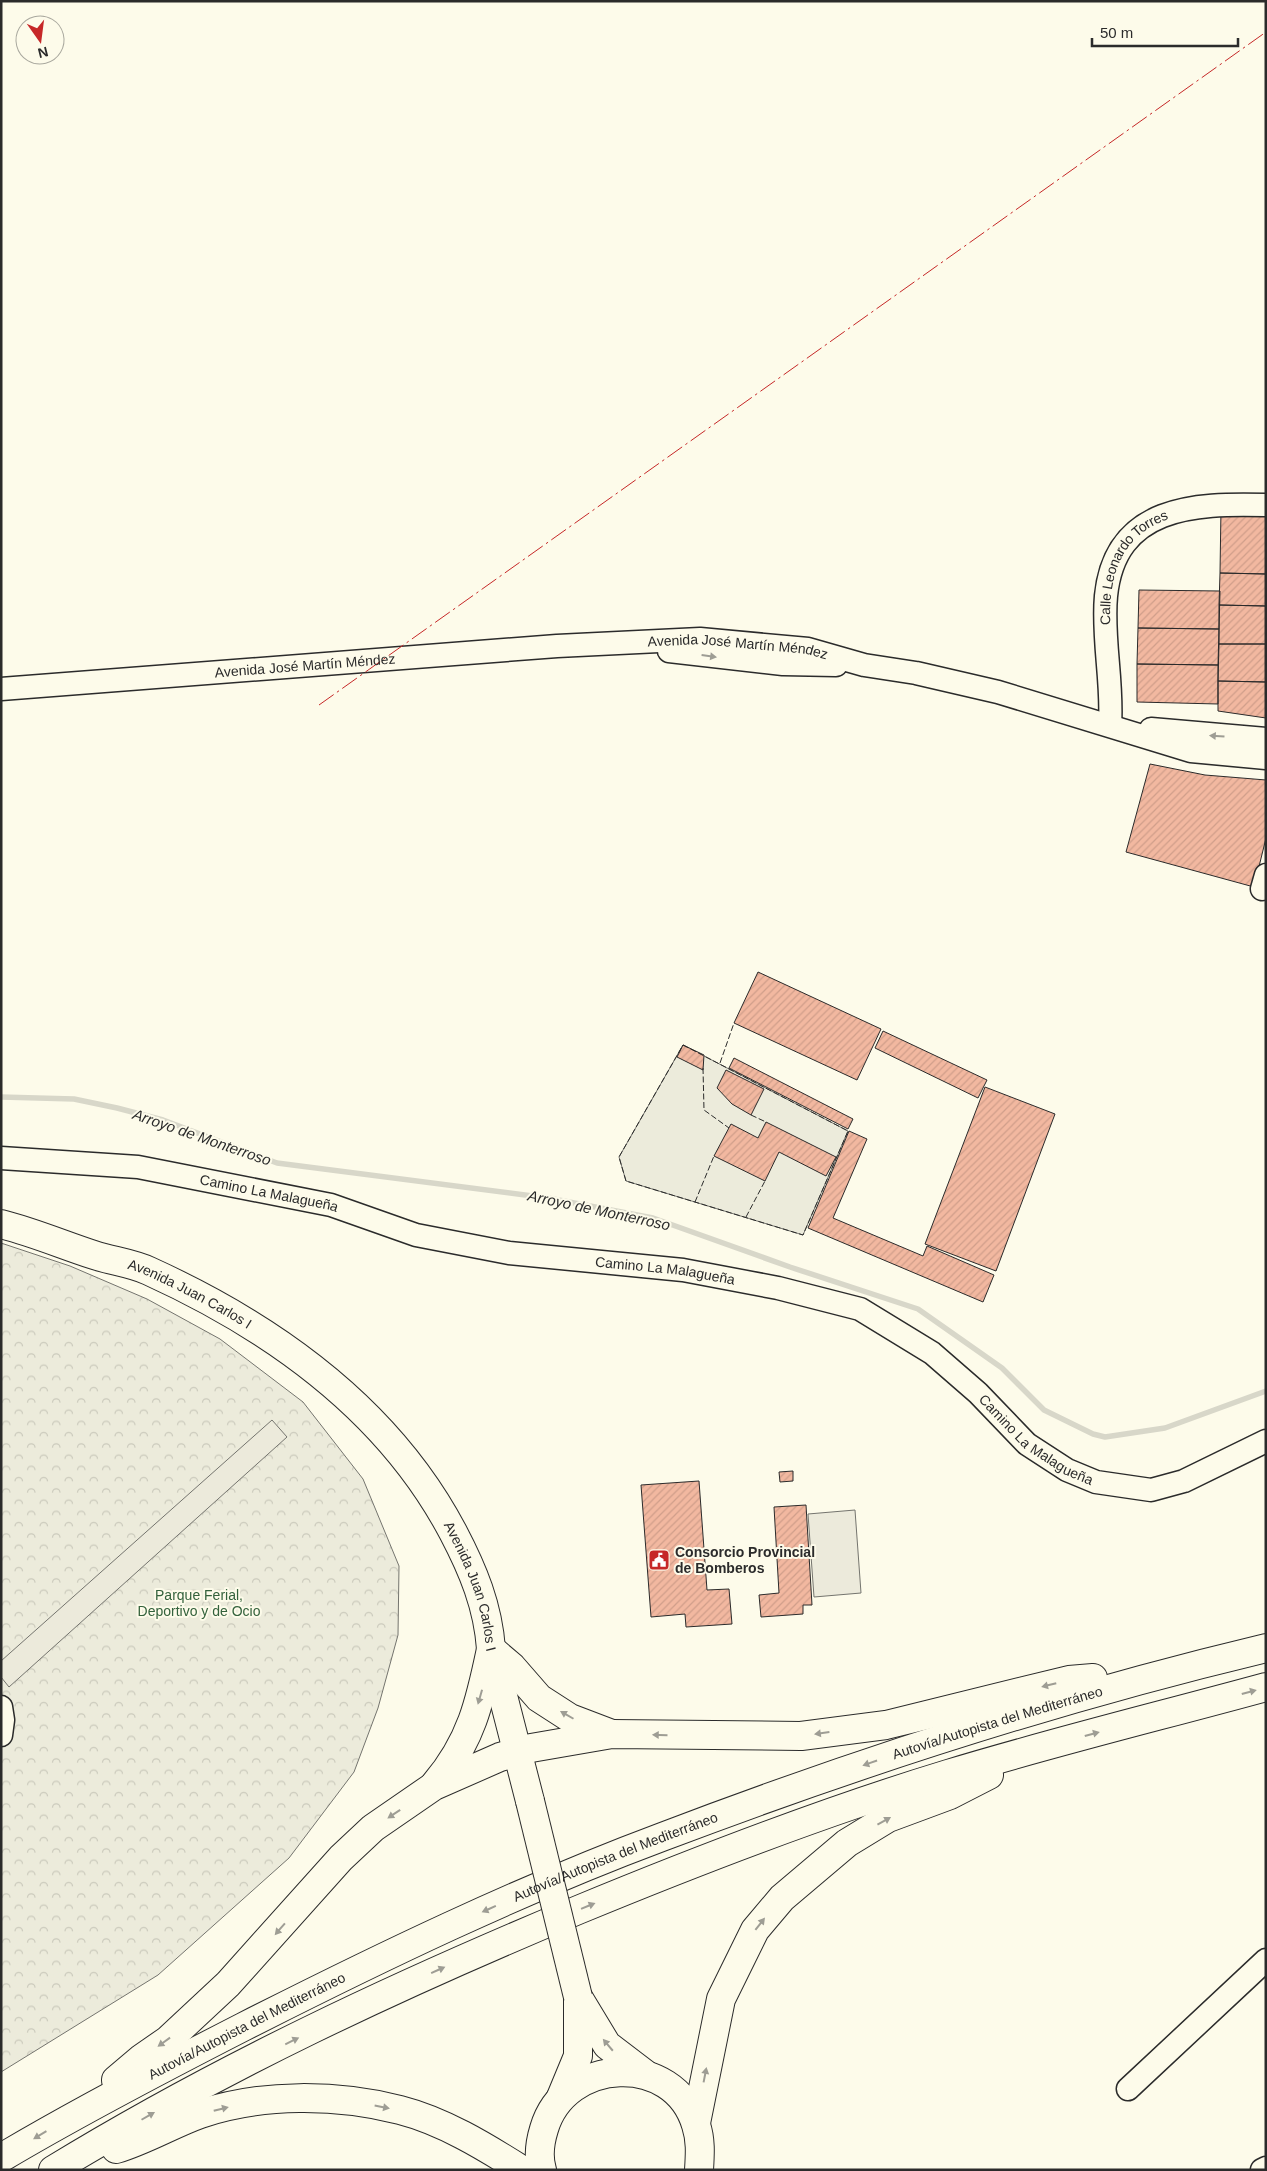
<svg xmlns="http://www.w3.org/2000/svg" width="1267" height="2171" font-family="Helvetica,sans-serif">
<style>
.grass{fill:#ecebdb;stroke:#74746e}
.park{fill:url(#park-crowns);stroke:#74746e}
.parking{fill:#eceadb;stroke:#74746e}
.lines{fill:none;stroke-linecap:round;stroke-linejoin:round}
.stream{stroke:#d8d7c9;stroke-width:5.5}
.building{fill:url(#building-hatch);stroke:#2b2b2b}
.minor-casing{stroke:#2b2b2b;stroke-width:25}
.major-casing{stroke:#2b2b2b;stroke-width:30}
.highway-casing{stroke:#2b2b2b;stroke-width:30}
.minor{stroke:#fdfbea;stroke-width:22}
.major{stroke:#fdfbea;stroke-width:28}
.highway{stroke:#fdfbea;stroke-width:28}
.major-bridge-casing{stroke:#2b2b2b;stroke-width:30;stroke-linecap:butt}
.major-bridge{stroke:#fdfbea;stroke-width:28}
.fence{stroke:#2b2b2b;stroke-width:1;stroke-dasharray:6 2.5;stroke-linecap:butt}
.power{stroke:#c62828;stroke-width:1;stroke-dasharray:18 4 2.5 4;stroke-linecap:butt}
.oneway{fill:#9e9d94}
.labels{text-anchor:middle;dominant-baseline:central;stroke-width:4;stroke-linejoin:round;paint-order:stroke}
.street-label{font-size:14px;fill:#2b2b2b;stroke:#fdfbea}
.poi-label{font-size:14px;font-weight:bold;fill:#2b2b2b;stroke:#fdfbea;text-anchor:start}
.park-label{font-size:14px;fill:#34623c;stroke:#fdfbea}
.water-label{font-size:15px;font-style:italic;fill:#2b2b2b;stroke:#fdfbea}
</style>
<defs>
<pattern id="park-crowns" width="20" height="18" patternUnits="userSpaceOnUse" patternTransform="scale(1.25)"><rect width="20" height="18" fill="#ecebdb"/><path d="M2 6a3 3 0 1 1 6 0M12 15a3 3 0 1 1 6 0" fill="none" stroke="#cbcabc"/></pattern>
<pattern id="building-hatch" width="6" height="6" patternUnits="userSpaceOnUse" patternTransform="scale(1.25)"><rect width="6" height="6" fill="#f2b8a0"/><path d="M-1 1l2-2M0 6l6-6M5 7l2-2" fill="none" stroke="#d09e8a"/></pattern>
</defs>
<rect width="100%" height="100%" fill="#fdfbea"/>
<path class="grass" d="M683,1045l165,86 -45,104 -177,-54 -7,-24z"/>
<path class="park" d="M1,1243l69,23 77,33 73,40 83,63 60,77 36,87 -1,69 -20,73 -24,64 -65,86 -131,117 -157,97z"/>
<path class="parking" d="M272,1420l15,17 -278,250 -8,-10v-16z
M855,1510l6,83 -47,4 -6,-83z"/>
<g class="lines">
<path class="stream" d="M1,1097l73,2 43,9 46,12 114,43 271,35 105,20 137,49 128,42 84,59 42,42 49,24 12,3 60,-9 101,-37"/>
</g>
<path class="building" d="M1221,508l45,1v65l-46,-1z
M1220,573l46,1v32l-47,-1z
M1139,590l81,1 -1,38 -81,-1z
M1219,605l47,1v38h-47z
M1138,628l81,1 -1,36 -81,-1z
M1219,644h47v38l-48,-1z
M1137,664l81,1v39l-81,-2z
M1218,681l48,1v36l-48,-7z
M1150,764l55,11 61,5v58l-12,49 -128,-35z
M758,972l123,57 -24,51 -123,-57z
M883,1031l104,49 -9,18 -103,-50z
M683,1045l21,10 -1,15 -26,-13z
M734,1058l119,61 -5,10 -119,-61z
M726,1070l38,19 -13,26 -19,-11 -15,-16z
M985,1087l70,27 -59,157 -71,-27z
M766,1122l70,35 -10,19 -47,-24 -14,29 -51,-25 17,-32 27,14z
M849,1131l18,8 -34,79 90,38 4,-10 67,29 -11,27 -175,-74z
M793,1471v10l-13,1 -1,-10z
M699,1481l8,109 22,-1 3,35 -46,3 -1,-13 -34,3 -10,-132z
M806,1505l6,100h-9v9l-42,3 -2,-22 20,-2 -5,-86z"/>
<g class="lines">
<g class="minor-casing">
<g id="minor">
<path d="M669,651l114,13 53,1"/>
<path id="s1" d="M1,689l556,-43 143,-7 108,10 56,16 52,8 82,19 193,59 75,7"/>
<path id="s2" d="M1110,725c3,-43 -8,-87 -4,-129 9,-90 88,-93 160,-91"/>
<path d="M1151,729l115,10"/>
<path d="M1262,889l4,-14"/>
<path id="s3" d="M1,1158l137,9 193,38 85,30 93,18 174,17 95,18 82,21 72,44 46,40 49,51 40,26 29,12 55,8 33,-9 82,-40"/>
<path d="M1,1707l2,13 -2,15"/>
<path d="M1128,2089l138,-129"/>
<path d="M1262,2170l4,-2"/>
</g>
</g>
<g class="major-casing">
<g id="major">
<path id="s4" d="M1,1224c32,8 62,21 93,31 18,6 38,8 55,16 123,56 239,138 304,261 20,38 35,74 38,117l39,152"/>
<path d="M578,1997l29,48 38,29"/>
<path d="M561,2097l17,-41v-57"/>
<path d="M542,2170c-4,-13 -2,-28 2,-41 21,-72 130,-78 152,-4 5,15 4,29 3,45"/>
</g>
</g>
<g class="highway-casing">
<g id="highway">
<path d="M435,1784c36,-42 45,-82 56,-135l21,18 27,31 31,20 42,16"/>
<path d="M116,2080l26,-22 26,-18 60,-56 113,-126 32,-30 61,-42 66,-29 31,-9 81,-14 189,2 85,-11 183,-45 24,-2"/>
<path d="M696,2123l25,-124 34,-69 27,-32 65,-55 41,-25 62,-23 39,-20"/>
<path d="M116,2149c30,-9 56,-25 84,-35 62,-21 137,-20 200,-4 43,11 84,36 122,60"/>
<path id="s5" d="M1,2158c79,-47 160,-89 242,-131 136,-69 277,-137 419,-190 197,-75 399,-140 604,-189"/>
<path d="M53,2170c167,-102 345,-185 525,-260 121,-50 245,-98 370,-136 105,-32 212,-58 318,-87"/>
</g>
</g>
<use href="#minor" class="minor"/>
<use href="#major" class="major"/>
<use href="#highway" class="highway"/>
<g class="major-bridge-casing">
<path id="major-bridge" d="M530,1801l48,196"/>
</g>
<use href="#major-bridge" class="major-bridge"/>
<path class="fence" d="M683,1045l165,86 -45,104 -177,-54 -7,-24z
M720,1063l14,-40
M703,1068l1,42 25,18
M751,1115l15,7
M695,1202l19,-46
M746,1217l19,-36"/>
<path class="power" d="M319,705l947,-673"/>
</g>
<defs><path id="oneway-solid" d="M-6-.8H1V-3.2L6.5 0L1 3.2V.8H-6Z" transform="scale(1.25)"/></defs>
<g class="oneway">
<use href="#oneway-solid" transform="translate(709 656) rotate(8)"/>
<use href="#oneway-solid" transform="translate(1217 736) rotate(-176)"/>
<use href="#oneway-solid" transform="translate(1049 1685) rotate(166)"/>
<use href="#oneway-solid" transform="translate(1249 1692) rotate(-15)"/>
<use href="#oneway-solid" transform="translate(480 1697) rotate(106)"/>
<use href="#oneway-solid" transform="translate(567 1715) rotate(-150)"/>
<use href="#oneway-solid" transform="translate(822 1733) rotate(172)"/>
<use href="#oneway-solid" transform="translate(1092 1734) rotate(-15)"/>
<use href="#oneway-solid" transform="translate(660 1735) rotate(-179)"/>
<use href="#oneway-solid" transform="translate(870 1763) rotate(161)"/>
<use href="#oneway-solid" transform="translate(394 1814) rotate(146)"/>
<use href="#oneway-solid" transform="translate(884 1821) rotate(-29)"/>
<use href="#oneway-solid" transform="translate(588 1906) rotate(-22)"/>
<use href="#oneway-solid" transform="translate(489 1909) rotate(156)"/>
<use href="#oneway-solid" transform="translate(760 1924) rotate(-52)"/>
<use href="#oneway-solid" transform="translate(280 1929) rotate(131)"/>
<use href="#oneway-solid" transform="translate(438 1970) rotate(-24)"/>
<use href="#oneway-solid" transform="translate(292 2041) rotate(-26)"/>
<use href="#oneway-solid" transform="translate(164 2042) rotate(144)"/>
<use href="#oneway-solid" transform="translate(608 2045) rotate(-130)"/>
<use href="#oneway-solid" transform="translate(705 2075) rotate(-79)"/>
<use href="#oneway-solid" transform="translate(382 2107) rotate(11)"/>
<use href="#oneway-solid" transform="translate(221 2109) rotate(-14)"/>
<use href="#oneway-solid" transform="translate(148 2116) rotate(-30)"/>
<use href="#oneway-solid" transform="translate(40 2135) rotate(149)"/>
</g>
<defs>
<g id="civic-square" transform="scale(1.125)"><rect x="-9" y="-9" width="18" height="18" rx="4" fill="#c62828" stroke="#fdfbea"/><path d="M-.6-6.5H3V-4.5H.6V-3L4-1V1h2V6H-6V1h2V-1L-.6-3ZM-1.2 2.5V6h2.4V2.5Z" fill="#fff"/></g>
</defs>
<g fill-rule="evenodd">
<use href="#civic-square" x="659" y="1560"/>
</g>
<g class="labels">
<g class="street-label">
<text stroke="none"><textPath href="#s2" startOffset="169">Calle Leonardo Torres</textPath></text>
<text stroke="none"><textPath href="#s1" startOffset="739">Avenida José Martín Méndez</textPath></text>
<text stroke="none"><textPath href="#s1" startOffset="305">Avenida José Martín Méndez</textPath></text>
<text stroke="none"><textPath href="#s3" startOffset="271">Camino La Malagueña</textPath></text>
<text stroke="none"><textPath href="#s3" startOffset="676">Camino La Malagueña</textPath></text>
<text stroke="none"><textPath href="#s4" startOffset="202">Avenida Juan Carlos I</textPath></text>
<text stroke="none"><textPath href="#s3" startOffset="1096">Camino La Malagueña</textPath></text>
<text stroke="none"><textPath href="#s4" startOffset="621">Avenida Juan Carlos I</textPath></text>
<text stroke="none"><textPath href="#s5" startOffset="1090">Autovía/Autopista del Mediterráneo</textPath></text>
<text stroke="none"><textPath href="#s5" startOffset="685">Autovía/Autopista del Mediterráneo</textPath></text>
<text stroke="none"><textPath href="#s5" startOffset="279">Autovía/Autopista del Mediterráneo</textPath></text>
</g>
<g class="poi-label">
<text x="675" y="1552">Consorcio Provincial<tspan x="675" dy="16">de Bomberos</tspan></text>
</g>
<g class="park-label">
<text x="199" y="1595">Parque Ferial,<tspan x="199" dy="16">Deportivo y de Ocio</tspan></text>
</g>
<g class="water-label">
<text transform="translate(202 1137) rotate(19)">Arroyo de Monterroso</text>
<text transform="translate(599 1210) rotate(12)">Arroyo de Monterroso</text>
</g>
</g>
<rect width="1267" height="2171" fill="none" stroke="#2b2b2b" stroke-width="5"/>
<g transform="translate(40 40) rotate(166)"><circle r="24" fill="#fdfbea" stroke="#a9a89e"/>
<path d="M0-4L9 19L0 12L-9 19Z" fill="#c62828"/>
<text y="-8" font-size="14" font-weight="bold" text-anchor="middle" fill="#2b2b2b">N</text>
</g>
<path d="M1092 38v8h146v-8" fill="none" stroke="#2b2b2b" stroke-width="2.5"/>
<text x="1100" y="38" font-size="15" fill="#2b2b2b" stroke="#fdfbea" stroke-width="4" paint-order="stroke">50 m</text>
</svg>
